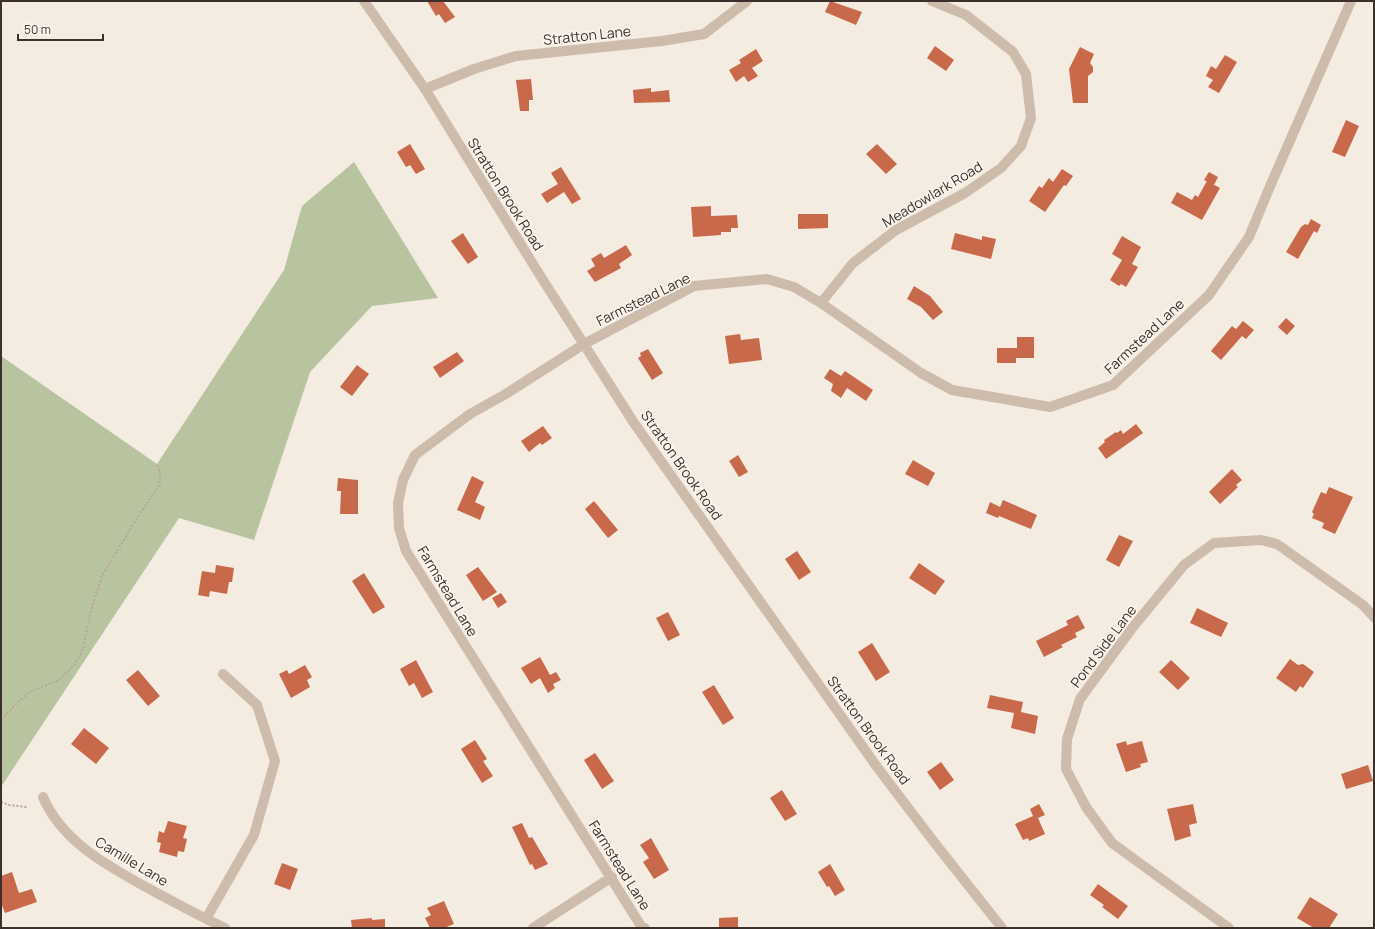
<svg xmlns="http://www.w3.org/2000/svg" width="1375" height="929" font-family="Manrope,sans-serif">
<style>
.green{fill:#b8c4a0}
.building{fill:#c8694b}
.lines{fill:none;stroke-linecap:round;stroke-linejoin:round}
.path{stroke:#b9a596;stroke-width:2;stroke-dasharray:2 2;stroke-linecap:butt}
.minor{stroke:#cdbbac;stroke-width:10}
.tertiary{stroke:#cdbbac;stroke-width:10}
.labels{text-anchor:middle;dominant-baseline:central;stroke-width:3.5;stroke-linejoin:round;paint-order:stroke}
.street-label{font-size:14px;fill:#3b302b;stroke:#fbf5ee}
</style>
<rect width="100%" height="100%" fill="#f4ebe1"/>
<path class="green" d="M354,162l84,136 -66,8 -62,66 -56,168 -75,-22 -178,269v-431l156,108 127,-194 18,-64z"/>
<path class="building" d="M427,1h16l12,16 -10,6 -6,-9 -3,2z
M830,1l32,11 -6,13 -31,-13z
M935,46l19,14 -8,11 -19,-13z
M1080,47l14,7 -4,9 3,4v5l-5,4v27h-15l-4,-34z
M756,49l7,12 -11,7 6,8 -10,6 -4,-6 -8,6 -7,-12 12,-7 -2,-3z
M1225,55l12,7 -18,31 -11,-6 5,-7 -7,-4 5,-10 5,3z
M531,79l2,21h-4v11h-9l-4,-31z
M651,88v4l18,-2 1,12 -36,1 -1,-13z
M1346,120l13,6 -14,31 -13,-5z
M410,144l15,25 -9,5 -6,-9 -4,2 -9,-15z
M877,144l20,20 -11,10 -20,-20z
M561,167l20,32 -9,5 -8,-12 -17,11 -6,-9 17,-10 -7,-11z
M1062,169l11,7 -7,10 -2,-1 -19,27 -16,-11 10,-15 3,2 7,-10 4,4z
M1209,172l9,5 -4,8 -10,-5z
M1207,181l13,7 -18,32 -31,-17 6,-11 15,8 3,-5 3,2z
M711,206v10l26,-1 1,13h-7v4h-10v3l-28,2 -2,-30z
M798,214h30v14l-30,1z
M1311,219l10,6 -4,8 -3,-2 -16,28 -12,-7 15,-25 4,-3 3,1z
M463,233l15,24 -10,7 -17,-23z
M955,233l27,7v-4l14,3 -5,20 -40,-10z
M1122,236l19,11 -9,17 6,3 -12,20 -5,-3 -2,2 -9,-6 12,-20 -10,-6z
M626,245l6,10 -13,9 2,4 -26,14 -8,-11 8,-5 -4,-7 10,-6 3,5z
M914,286l16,10 13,16 -10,8 -12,-13 -14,-8z
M1286,318l9,8 -8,9 -9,-8z
M1243,321l11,9 -8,9 -4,-3 -21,24 -10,-9 21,-25 4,3z
M740,334l1,6 18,-2 3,22 -33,4 -4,-28z
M1017,337h17v21h-18v5h-19v-15h20z
M648,349l15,24 -11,7 -14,-22 3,-2 -1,-3z
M457,352l7,9 -24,17 -7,-11z
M357,365l12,9 -17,22 -12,-9z
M830,369l11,7 4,-5 28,19 -7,11 -19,-13 -6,10 -10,-7 2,-7 -9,-6z
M1136,424l7,9 -37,26 -8,-11 7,-6 -1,-2 12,-8 1,1 4,-3 2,4z
M543,426l9,12 -10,7 -2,-2 -11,9 -8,-11z
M738,455l10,17 -9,5 -10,-16z
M913,460l22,13 -7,13 -23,-12z
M1232,469l10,11 -6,5 2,2 -18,17 -11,-12z
M472,476l12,6 -9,20 10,5 -5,13 -23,-10z
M338,478l20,2v34h-18l1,-23h-4z
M1329,487l24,10 -18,37 -13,-6 2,-5 -12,-5 2,-4 -2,-2 9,-20 5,2z
M1003,500l34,15 -6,14 -32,-13 -1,2 -12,-5 4,-11 10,5z
M594,501l24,29 -10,8 -23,-29z
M1119,535l14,6 -14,26 -13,-7z
M797,551l14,21 -12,8 -14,-21z
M919,563l26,18 -10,14 -26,-17z
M216,565l18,3 -2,14h-3l-2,12 -17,-3 -1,6 -11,-2 4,-24 13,2z
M478,567l19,25 -14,9 -17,-26z
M364,573l21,34 -12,7 -21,-33z
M501,593l6,9 -9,6 -6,-10z
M1197,608l31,15 -7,14 -31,-14z
M668,612l12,23 -12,6 -12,-23z
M1078,615l7,13 -10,5 2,4 -16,8 2,2 -19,10 -8,-16 32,-16 -2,-4z
M872,643l18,29 -14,9 -18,-29z
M540,657l10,18 6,-3 5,8 -8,4 2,4 -7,5 -8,-15 -9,6 -10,-16z
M1290,659l8,6 5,-1 11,8 -11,16 -3,-2 -4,6 -20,-14z
M416,660l17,32 -11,6 -8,-15 -5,3 -9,-17z
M1171,660l19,18 -12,12 -19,-18z
M305,665l7,12 -5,3 3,7 -19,11 -12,-24 8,-4 2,4z
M138,670l22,26 -12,10 -22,-26z
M714,685l20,33 -11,7 -21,-33z
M990,695l33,7 -2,10 17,4 -3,18 -24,-6 3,-15 -27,-5z
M84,728l25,20 -13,16 -25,-20z
M475,740l12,19 -4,2 10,15 -11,7 -21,-34z
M1126,741l1,4 15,-4 6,21 -8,2 1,3 -15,5 -10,-28z
M595,753l19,28 -12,8 -18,-29z
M941,762l13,18 -14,10 -13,-18z
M1368,765l5,16 -27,8 -5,-15z
M782,790l15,24 -12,7 -15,-23z
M1039,804l6,11 -7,3 7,16 -16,7 -1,-3 -5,2 -8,-16 18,-8 -3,-7z
M1193,804l4,19 -8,2 2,11 -16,5 -8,-32z
M168,821l19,5 -4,12 4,1 -3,13 -6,-1 -1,6 -18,-5 2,-9 -4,-1 2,-11 5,2z
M522,823l7,15 3,-1 16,27 -13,6 -3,-6 -2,1 -18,-38z
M651,838l18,32 -15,9 -11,-17 6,-4 -9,-13z
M282,863l16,6 -8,21 -16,-6z
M830,864l15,26 -10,6 -6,-10 -2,1 -9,-15z
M12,872l7,21 13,-4 5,13 -32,11 -4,-10v-27z
M1098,884l30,22 -10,13 -16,-12 2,-2 -14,-10z
M1310,897l28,17 -9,14h-15l-17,-10z
M444,901l10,23 -10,4h-14l-5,-10 6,-3 -4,-7z
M738,917v11h-19v-10z
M372,918v2l13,-1v9h-33l-1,-8z"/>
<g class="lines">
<path class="path" d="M1,719l28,-27 30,-12 16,-16 8,-15 8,-39 11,-34 35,-58 23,-34v-12l-3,-7
M1,802l8,3 18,2"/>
<path class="minor" d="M425,89l49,-20 42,-13 146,-15 42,-7 43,-33
M821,303l32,-40 43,-33 69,-37 36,-25 20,-22 10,-28 -5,-44 -13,-22 -47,-37 -34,-14
M43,797c20,47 69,71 112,95 23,12 46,25 70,36
M206,919l48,-84 21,-74 -18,-56 -34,-31
M533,928l79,-51
M645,928l-4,-2 -235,-375 -7,-23 -1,-25 5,-23 12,-25 55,-41 34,-19 80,-51 110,-58 73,-7 27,8 27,16 100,70 31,17 98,17 63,-22 96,-90 40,-58 22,-53 80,-183
M1229,928l-117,-85 -26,-36 -20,-38 1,-30 13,-40 53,-72 51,-62 30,-22 47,-3 16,4 86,61 11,12"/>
<path class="tertiary" d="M364,1l61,88 111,180 98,154 243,344 57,75 68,86"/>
</g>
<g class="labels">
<g class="street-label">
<text transform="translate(587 35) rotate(-6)">Stratton Lane</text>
<text transform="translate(506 194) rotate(58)">Stratton Brook Road</text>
<text transform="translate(932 194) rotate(-31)">Meadowlark Road</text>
<text transform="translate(643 299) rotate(-26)">Farmstead Lane</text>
<text transform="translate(1144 336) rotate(-43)">Farmstead Lane</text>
<text transform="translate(682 465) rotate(55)">Stratton Brook Road</text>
<text transform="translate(448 591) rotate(59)">Farmstead Lane</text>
<text transform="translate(1103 646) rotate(-53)">Pond Side Lane</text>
<text transform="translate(869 730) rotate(54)">Stratton Brook Road</text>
<text transform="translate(132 861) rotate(31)">Camille Lane</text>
<text transform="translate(620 865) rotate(58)">Farmstead Lane</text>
</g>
</g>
<rect width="1375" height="929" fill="none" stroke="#3b302b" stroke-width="4"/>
<path d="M18 34v6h85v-6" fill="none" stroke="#3b302b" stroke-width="2"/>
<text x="24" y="34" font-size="12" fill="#3b302b" stroke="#fbf5ee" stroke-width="3" paint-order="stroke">50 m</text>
</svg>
